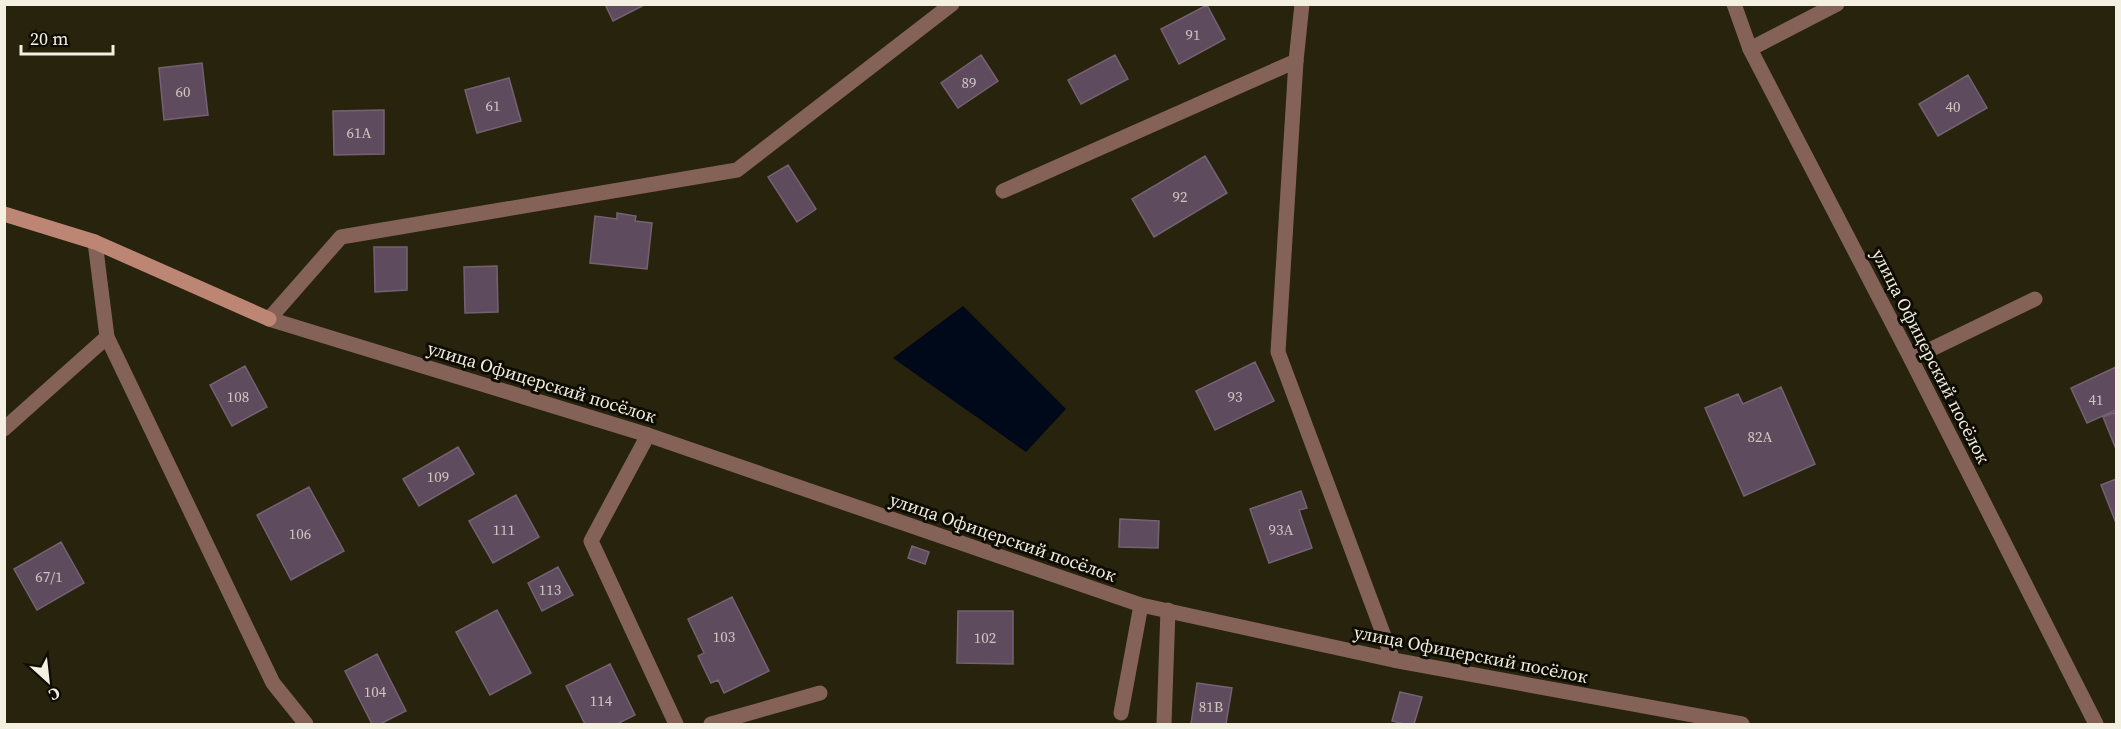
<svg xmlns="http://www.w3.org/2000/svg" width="2121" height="729" font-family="'Source Serif 4',serif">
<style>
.water{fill:#000919}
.building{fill:#5e4b5d;stroke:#746173;stroke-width:1.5}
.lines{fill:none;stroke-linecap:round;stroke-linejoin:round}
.lane{stroke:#856257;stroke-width:15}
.street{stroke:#856257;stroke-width:15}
.secondary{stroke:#bd8674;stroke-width:15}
.labels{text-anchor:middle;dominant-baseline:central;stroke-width:6;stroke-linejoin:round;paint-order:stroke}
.number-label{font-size:15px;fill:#cec6c0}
.street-label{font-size:18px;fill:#f3efe1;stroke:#0f0c04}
</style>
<rect width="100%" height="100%" fill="#28230c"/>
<path class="water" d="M963,306l103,103 -40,43 -133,-94z"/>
<path class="building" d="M605,4h41l-33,17z
M1207,5l18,34 -46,25 -18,-35z
M981,55l17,26 -40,27 -17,-25z
M1115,55l13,24 -47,25 -13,-24z
M202,63l6,52 -44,5 -5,-52z
M1968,75l19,33 -49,28 -19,-32z
M509,78l12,43 -44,12 -12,-43z
M384,110v44l-50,1 -1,-44z
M1205,156l22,37 -73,44 -22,-38z
M788,165l28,44 -19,13 -29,-45z
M617,213l19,3 -1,5 17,2 -5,46 -57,-6 5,-47 22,3z
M374,247h33v43l-32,2z
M497,266l1,46 -33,1 -1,-46z
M1255,362l19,39 -59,29 -19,-39z
M245,366l22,41 -35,19 -22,-41z
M2116,367v43l-29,13 -16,-35z
M1781,387l34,77 -71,32 -39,-88 33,-14 5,10z
M2116,412v37l-13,-32z
M458,447l16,27 -55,32 -16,-27z
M2116,479v44l-15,-38z
M309,487l35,64 -53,29 -34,-65z
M1301,491l6,17 -8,2 13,38 -43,15 -19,-54z
M516,495l23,42 -46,26 -24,-42z
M1120,519l39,2 -1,27 -39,-1z
M61,542l23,41 -47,27 -23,-41z
M912,546l17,6 -4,12 -17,-6z
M558,567l15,28 -31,16 -14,-28z
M732,597l37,74 -45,22 -6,-13 -7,3 -13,-27 6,-3 -16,-34z
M497,610l34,63 -41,22 -34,-63z
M958,611h55v53l-56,-1z
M377,654l29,57 -26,13h-8l-27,-53z
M610,664l25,51 -18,9h-32l-19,-38z
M1197,683l35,5 -6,36h-35z
M1400,692l22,5 -8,27h-9l-13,-3z"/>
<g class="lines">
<path class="lane" d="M1750,49l87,-45
M1003,191l293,-130
M1911,359l124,-60
M4,429l103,-92
M648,435l-57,106 85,183
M1121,713l20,-108
M711,724l109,-31
M1164,724l4,-114"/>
<path class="street" d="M952,4l-215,166 -396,67 -72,82 379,116 493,170 252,55 349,64
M1302,4l-6,57 -18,291 115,308
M1734,4l16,45 161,310 185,365
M95,242l12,95 166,346 33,41"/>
<path class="secondary" d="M4,214l91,28 174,77"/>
</g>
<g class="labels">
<g class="number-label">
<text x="1193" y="34">91</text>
<text x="969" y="82">89</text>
<text x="183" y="91">60</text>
<text x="493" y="105">61</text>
<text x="1953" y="106">40</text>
<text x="359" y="132">61А</text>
<text x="1180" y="196">92</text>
<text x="238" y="396">108</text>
<text x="1235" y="396">93</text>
<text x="2096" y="399">41</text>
<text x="1760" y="436">82А</text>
<text x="438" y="476">109</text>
<text x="504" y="529">111</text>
<text x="1281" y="529">93А</text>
<text x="300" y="533">106</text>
<text x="49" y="576">67/1</text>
<text x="550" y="589">113</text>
<text x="724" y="636">103</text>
<text x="985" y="637">102</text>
<text x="375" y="691">104</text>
<text x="601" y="700">114</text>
<text x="1211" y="706">81В</text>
</g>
<g class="street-label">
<text transform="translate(1931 356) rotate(63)">улица Офицерский посёлок</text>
<text transform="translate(542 382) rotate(17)">улица Офицерский посёлок</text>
<text transform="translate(1003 537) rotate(19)">улица Офицерский посёлок</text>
<text transform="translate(1471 654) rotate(11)">улица Офицерский посёлок</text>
</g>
</g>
<rect width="2121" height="729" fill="none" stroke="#f3efe1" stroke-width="12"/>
<g transform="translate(48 681) rotate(153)" stroke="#0f0c04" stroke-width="4.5" paint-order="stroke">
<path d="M0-4.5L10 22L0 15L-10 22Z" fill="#f3efe1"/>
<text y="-9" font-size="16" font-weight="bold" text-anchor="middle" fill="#f3efe1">С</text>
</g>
<path d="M21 45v9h92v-9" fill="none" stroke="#f3efe1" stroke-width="3"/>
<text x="30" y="45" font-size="18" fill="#f3efe1" stroke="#0f0c04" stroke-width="4.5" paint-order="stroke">20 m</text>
</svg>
